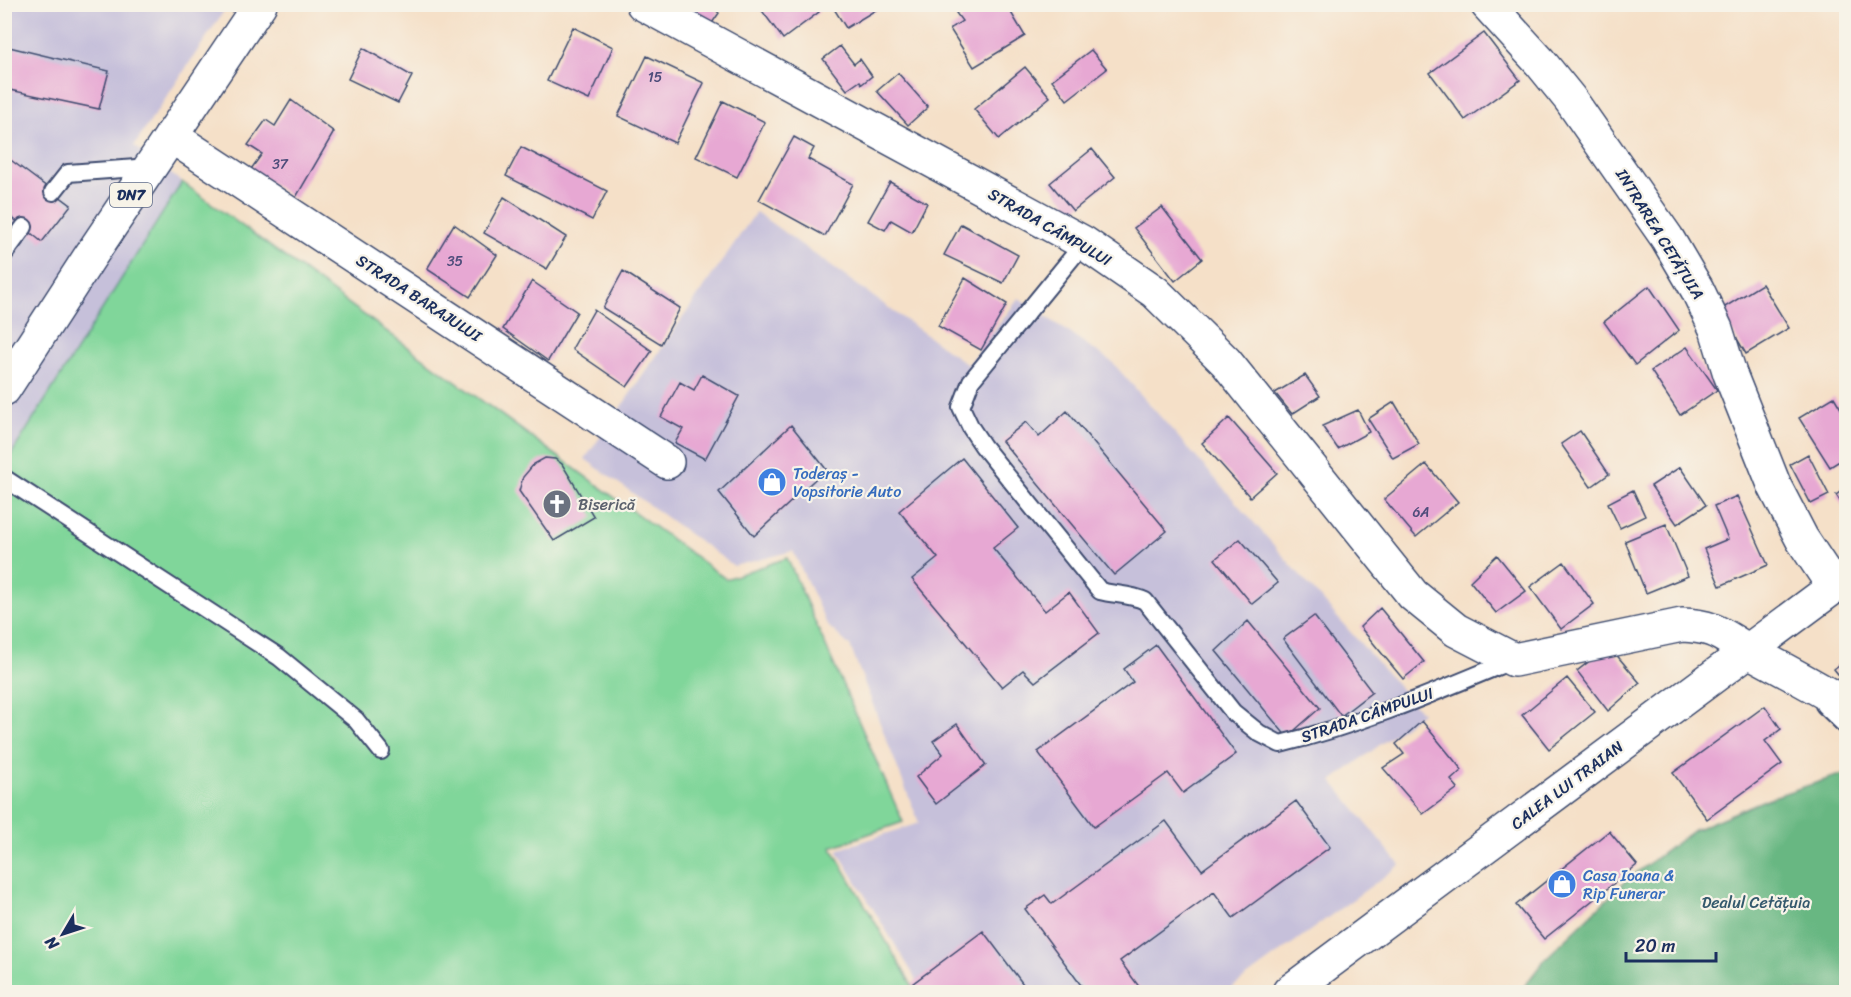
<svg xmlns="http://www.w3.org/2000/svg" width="1851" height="997" font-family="Sriracha,sans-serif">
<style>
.industrial{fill:#c6c0da}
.green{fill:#80d69a;stroke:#4e827c;stroke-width:1.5}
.forest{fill:#68b782;stroke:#427370;stroke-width:1.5}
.building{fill:#e7a8d3}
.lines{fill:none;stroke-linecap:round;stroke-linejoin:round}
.lane-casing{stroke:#3c4a6e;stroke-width:20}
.street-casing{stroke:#3c4a6e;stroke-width:36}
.primary-casing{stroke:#3c4a6e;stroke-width:36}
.highway-casing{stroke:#3c4a6e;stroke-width:36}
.lane{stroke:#fff;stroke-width:16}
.street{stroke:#fff;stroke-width:33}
.primary{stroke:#fff;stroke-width:33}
.highway{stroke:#fff;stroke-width:33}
.labels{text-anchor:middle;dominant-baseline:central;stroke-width:4.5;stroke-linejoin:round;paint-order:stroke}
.number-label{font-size:14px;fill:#4e4d7b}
.shield{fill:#f7f3e8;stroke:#5d6a87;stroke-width:1.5}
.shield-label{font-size:15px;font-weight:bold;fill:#1b2f5e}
.street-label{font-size:16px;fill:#1b2f5e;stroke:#f7f3e8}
.shop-label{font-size:16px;fill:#366cbe;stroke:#f7f3e8;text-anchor:start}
.worship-label{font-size:16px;fill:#5b616d;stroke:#f7f3e8;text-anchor:start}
.park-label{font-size:16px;fill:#34596d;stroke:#f7f3e8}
</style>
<rect width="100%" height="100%" fill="#f7f3e8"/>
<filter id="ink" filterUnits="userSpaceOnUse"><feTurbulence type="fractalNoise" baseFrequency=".0167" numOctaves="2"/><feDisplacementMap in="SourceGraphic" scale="12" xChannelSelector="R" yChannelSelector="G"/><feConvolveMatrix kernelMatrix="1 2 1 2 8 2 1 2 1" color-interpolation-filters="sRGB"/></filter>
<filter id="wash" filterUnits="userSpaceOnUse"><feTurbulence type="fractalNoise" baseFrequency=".008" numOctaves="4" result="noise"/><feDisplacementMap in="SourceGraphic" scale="24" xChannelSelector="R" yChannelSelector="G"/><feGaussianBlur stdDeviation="1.35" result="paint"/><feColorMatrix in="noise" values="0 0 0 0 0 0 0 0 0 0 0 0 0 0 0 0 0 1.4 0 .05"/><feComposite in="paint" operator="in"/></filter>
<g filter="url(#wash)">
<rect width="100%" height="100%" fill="#f5e0c8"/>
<path class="industrial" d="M5,5h223l-94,141 48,36 -177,294z
M756,212l212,153 51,-67 93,64 310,351 -90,68 68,84 -174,127h-302l-87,-142 82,-27 -69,-177 -23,-21 -34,-74 -59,15 -149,-107z"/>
<path class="green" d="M182,182l544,397 61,-21 116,264 -72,25 85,145h-911l-1,-526z"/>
<path class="forest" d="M1846,773v219h-326l25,-33 83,-80 66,-49 73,-31z"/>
<g id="blocks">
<path class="building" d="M757,4h57l5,8 -36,27z
M831,4h45l3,4 -33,20z
M969,4h37l19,32 -51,31 -24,-38 12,-8 -6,-8z
M4,5l7,2 -5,29h-2z
M673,5h37l9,8 -9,13z
M573,27l40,20 -24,53 -42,-19z
M1484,33l36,47 -55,40 -35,-47z
M5,46l104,25 -10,38 -94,-20z
M840,46l14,18 6,-5 12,17 -10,8 -2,-3 -13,9 -24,-31z
M363,48l49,28 -14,27 -50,-24z
M1091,50l16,19 -40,31 -15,-20z
M647,56l57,27 -29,60 -57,-27z
M1025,67l25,30 -51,42 -25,-30z
M898,73l30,34 -20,18 -31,-34z
M291,100l43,32 -39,67 -44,-30 11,-15 -14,-9 18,-25 9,6z
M723,101l42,21 -28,55 -41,-20z
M794,137l20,11 -6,11 45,25 -28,52 -66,-36z
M521,147l86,44 -15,29 -86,-44z
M1092,149l23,28 -42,34 -23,-28z
M4,155l67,50 -29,37 -38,-31z
M890,182l37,21 -15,29 -21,-12 -6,10 -17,-9z
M504,197l62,40 -19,32 -63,-36z
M1162,207l40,52 -27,22 -41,-53z
M454,224l43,31 -27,42 -43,-28z
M961,224l57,31 -15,28 -59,-28z
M623,271l57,37 -19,36 -58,-36z
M965,278l42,26 -26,46 -43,-24z
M532,281l45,31 -29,49 -45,-32z
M1762,284l27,44 -43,26 -26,-44z
M1649,286l30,44 -44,35 -31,-43z
M594,310l58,41 -25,36 -55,-38z
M1687,347l30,43 -37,25 -29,-44z
M702,375l37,21 -34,63 -30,-16 8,-14 -22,-12 19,-35 14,8z
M1305,375l15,21 -28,18 -17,-21z
M1834,397l12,20v40l-16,10 -31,-49z
M1394,402l25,42 -26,14 -25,-39z
M1358,410l11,22 -31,17 -16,-23z
M1067,411l100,120 -53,44 -112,-134 24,-19 13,15z
M1229,418l48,55 -27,24 -48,-54z
M791,425l35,44 -72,67 -35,-44z
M1580,431l29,43 -18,13 -30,-43z
M1808,454l21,41 -18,9 -21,-40z
M545,458l10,1 7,5 32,53 -40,24 -35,-50 4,-14 11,-13z
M962,458l56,70 -25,20 52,63 24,-19 30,41 -64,49 -12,-12 -21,17 -90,-108 26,-21 -39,-47z
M1426,464l32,38 -42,35 -32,-38z
M1680,467l26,38 -29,19 -26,-38z
M1846,488v22l-10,-15z
M1633,490l12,26 -25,12 -12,-25z
M1737,496l31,69 -48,21 -16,-37 24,-10 -14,-33z
M1666,524l22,52 -42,17 -21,-52z
M1240,539l38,44 -26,21 -37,-45z
M1497,555l29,36 -30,22 -26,-32z
M1564,562l30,42 -33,25 -31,-42z
M1380,608l44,54 -21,17 -43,-52z
M1314,616l58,76 -31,24 -58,-77z
M1248,621l72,87 -33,29 -71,-86z
M1156,645l80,109 -53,39 -15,-20 -74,54 -56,-75 95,-70 -9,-13z
M1609,646l31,37 -32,28 -31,-40z
M1846,659v25l-12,-15z
M1567,678l28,34 -46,37 -27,-34z
M1765,706l16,23 -16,12 17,23 -75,55 -34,-46z
M1422,721l40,49 -11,10 7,8 -35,26 -40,-46 21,-14 -8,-10z
M957,724l29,41 -50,39 -20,-27 27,-23 -10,-13z
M1296,801l34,46 -97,71 -19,-26 -94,69 23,31h-57l-61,-83 20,-14 7,9 114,-83 36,49z
M1609,831l28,34 -93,74 -28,-34z
M983,931l46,61h-111l-6,-8z"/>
</g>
</g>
<g filter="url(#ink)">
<use href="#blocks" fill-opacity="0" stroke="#3c4a6e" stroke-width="1.5"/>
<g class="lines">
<g class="lane-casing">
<path id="lane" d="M53,192l15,-19 82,-6
M1084,243l-113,138 -10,26 10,21 12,18 117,145c15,4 31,3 45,10l88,111 26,21 21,11c80,-19 156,-52 233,-84
M4,254l20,-27
M4,478l275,179 77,63 25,31
M1824,705l22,21"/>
</g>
<g class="street-casing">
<path id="street" d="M643,4l441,239 71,49 71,70 187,233 43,35 58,30 168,-35c35,1 40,11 67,26 33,18 66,35 97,54
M1487,4l53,58 30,37 97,139 30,51 19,40 14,45 45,113 27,52 32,48
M171,136l496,326"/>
</g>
<g class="primary-casing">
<path id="primary" d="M1289,992l557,-414"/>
</g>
<g class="highway-casing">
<path id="highway" d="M4,389l85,-131 171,-254"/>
</g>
<use href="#lane" class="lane"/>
<use href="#street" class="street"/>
<use href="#primary" class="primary"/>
<use href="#highway" class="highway"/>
</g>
</g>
<defs>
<g id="shop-disc" transform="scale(1.5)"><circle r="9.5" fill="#3f7fe0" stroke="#f7f3e8"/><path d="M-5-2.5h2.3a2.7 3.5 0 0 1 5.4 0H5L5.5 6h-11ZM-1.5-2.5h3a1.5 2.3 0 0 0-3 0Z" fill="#fff"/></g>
<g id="church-disc" transform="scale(1.5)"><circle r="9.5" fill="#6b7280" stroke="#f7f3e8"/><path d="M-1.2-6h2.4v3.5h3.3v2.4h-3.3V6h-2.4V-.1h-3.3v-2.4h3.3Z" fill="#fff"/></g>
</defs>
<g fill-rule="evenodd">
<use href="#shop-disc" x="772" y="482"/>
<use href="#church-disc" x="557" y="504"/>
<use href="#shop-disc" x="1562" y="884"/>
</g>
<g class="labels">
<g class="number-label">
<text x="655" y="77">15</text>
<text x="280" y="164">37</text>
<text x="455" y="261">35</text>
<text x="1421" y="512">6A</text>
</g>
<rect class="shield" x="110" y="183" width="42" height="24" rx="4.5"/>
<g class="shield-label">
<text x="131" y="195">DN7</text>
</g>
<g class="street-label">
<text transform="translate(1050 227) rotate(30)">STRADA CÂMPULUI</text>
<text transform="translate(1660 234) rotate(58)">INTRAREA CETĂȚUIA</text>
<text transform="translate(419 298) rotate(33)">STRADA BARAJULUI</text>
<text transform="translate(1367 715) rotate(-19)">STRADA CÂMPULUI</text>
<text transform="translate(1567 785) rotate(-37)">CALEA LUI TRAIAN</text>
</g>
<g class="shop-label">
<text x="793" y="473">Toderaș -<tspan x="793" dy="18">Vopsitorie Auto</tspan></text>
<text x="1583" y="875">Casa Ioana &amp;<tspan x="1583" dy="18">Rip Funerar</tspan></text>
</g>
<g class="worship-label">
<text x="578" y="504">Biserică</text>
</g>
<g class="park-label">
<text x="1756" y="902">Dealul Cetățuia</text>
</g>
</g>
<rect width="1851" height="997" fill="none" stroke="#f7f3e8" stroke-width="24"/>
<g transform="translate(63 934) rotate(231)" stroke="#f7f3e8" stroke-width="4.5" paint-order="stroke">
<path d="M0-4.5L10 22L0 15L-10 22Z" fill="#1b2f5e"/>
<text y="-9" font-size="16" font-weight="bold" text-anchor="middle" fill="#1b2f5e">N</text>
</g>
<path d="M1626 952v9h90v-9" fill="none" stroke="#1b2f5e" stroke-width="3"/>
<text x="1635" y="952" font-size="18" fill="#1b2f5e" stroke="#f7f3e8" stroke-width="4.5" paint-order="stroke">20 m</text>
</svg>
